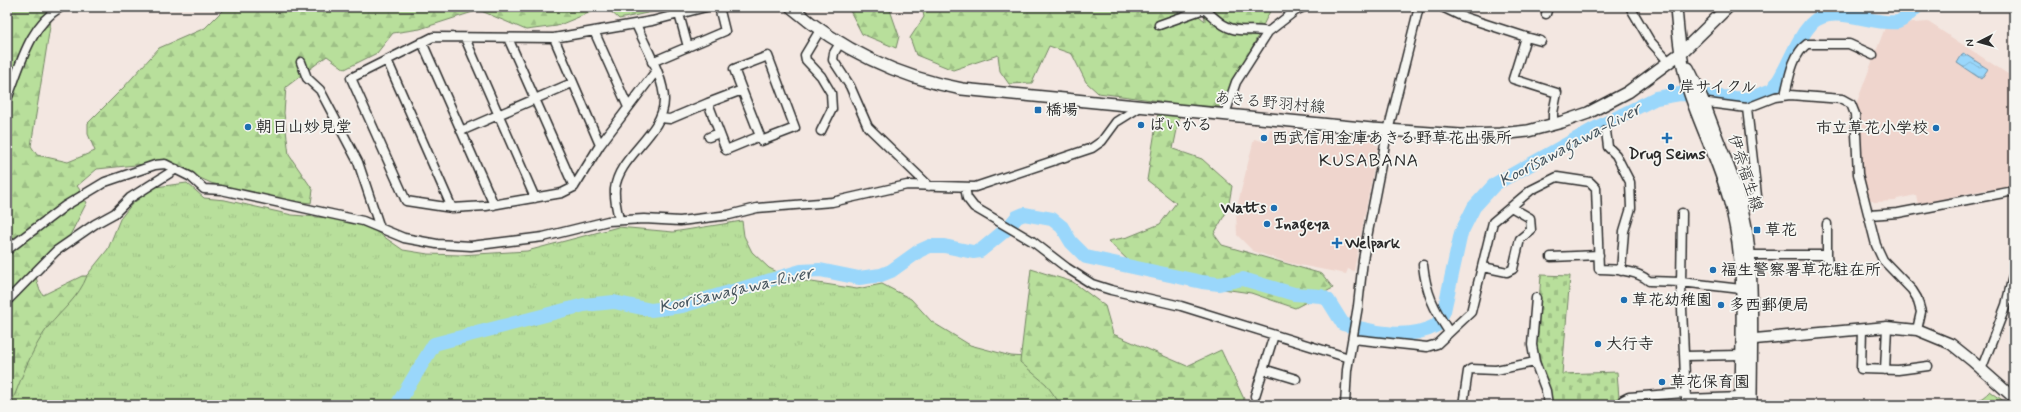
<svg xmlns="http://www.w3.org/2000/svg" width="2021" height="412" font-family="Mynerve,'Klee One',sans-serif">
<style>
.built{fill:#efd5cd}
.grass{fill:url(#grass-tufts);stroke:#728563}
.forest{fill:url(#forest-firs);stroke:#728563}
.cemetery{fill:url(#cemetery-stones);stroke:#728563}
.park{fill:url(#park-crowns);stroke:#728563}
.water{fill:url(#water-waves);stroke:#6e92a8}
.lines{fill:none;stroke-linecap:round;stroke-linejoin:round}
.river{stroke:#9ad7fb;stroke-width:14}
.minor-casing{stroke:#2b2b2b;stroke-width:11}
.tertiary-casing{stroke:#2b2b2b;stroke-width:13}
.secondary-casing{stroke:#2b2b2b;stroke-width:14}
.minor{stroke:#f6f6f2;stroke-width:8}
.tertiary{stroke:#f6f6f2;stroke-width:10}
.secondary{stroke:#f6f6f2;stroke-width:11}
.poi-dot{fill:#1f6fb2;stroke:#f6f6f2;stroke-width:1.5}
.labels{text-anchor:middle;dominant-baseline:central;stroke-width:3.5;stroke-linejoin:round;paint-order:stroke}
.poi-label{font-size:16px;font-weight:bold;fill:#2b2b2b;stroke:#f6f6f2;text-anchor:start}
.street-label{font-size:16px;fill:#2b2b2b;stroke:#f6f6f2}
.water-label{font-size:17px;font-style:italic;fill:#47565f;stroke:#f6f6f2}
.quarter-label{font-size:18px;letter-spacing:1px;fill:#2b2b2b;stroke:#f6f6f2}
</style>
<defs>
<pattern id="grass-tufts" width="24" height="20" patternUnits="userSpaceOnUse"><rect width="24" height="20" fill="#b8df9b"/><path d="M3 7l-1-3M5 7V3M7 7l1-3M15 17l-1-3M17 17v-4M19 17l1-3" fill="none" stroke="#9ec086"/></pattern>
<pattern id="forest-firs" width="22" height="20" patternUnits="userSpaceOnUse"><rect width="22" height="20" fill="#b8df9b"/><path d="M5 1l3.5 6h-7zM16 11l3.5 6h-7z" fill="#9ec086"/></pattern>
<pattern id="cemetery-stones" width="16" height="16" patternUnits="userSpaceOnUse"><rect width="16" height="16" fill="#b8df9b"/><path d="M2 7V4a2 2 0 0 1 4 0v3zM10 15v-3a2 2 0 0 1 4 0v3z" fill="#9ec086"/></pattern>
<pattern id="park-crowns" width="20" height="18" patternUnits="userSpaceOnUse"><rect width="20" height="18" fill="#b8df9b"/><path d="M2 6a3 3 0 1 1 6 0M12 15a3 3 0 1 1 6 0" fill="none" stroke="#9ec086"/></pattern>
<pattern id="water-waves" width="16" height="10" patternUnits="userSpaceOnUse"><rect width="16" height="10" fill="#9ad7fb"/><path d="M0 5q4-4 8 0t8 0" fill="none" stroke="#85b9d7"/></pattern>
</defs>
<rect width="100%" height="100%" fill="#f3e7e1"/>
<filter id="ink" filterUnits="userSpaceOnUse"><feTurbulence type="fractalNoise" baseFrequency=".025" numOctaves="2"/><feDisplacementMap in="SourceGraphic" scale="8" xChannelSelector="R" yChannelSelector="G"/><feConvolveMatrix kernelMatrix="1 2 1 2 8 2 1 2 1" color-interpolation-filters="sRGB"/></filter>
<g filter="url(#ink)">
<path class="built" d="M1928,22l86,56v109l-30,3 -66,14 -2,-9 -19,4 -1,2 -22,1 -7,-5 -5,-28 -7,-62 31,-82z
M1270,129l103,10 5,7 -24,125 -6,-2 -2,5 -57,-11 -36,-12 -16,-16 -1,-24 18,-72 12,3z"/>
<path class="grass" d="M187,183l17,15 21,2 67,15 37,3 38,7 36,25 25,4 32,1 67,-4 91,-24 55,5 69,-11 2,15 8,16 17,16 23,11 65,10 25,-5 29,15 21,23 38,23 41,11 43,3 23,46h-1070v-46l77,-80 24,-30 12,-30 12,-15 23,-17z"/>
<path class="forest" d="M7,7h37l7,13 -20,126 6,9 31,7 27,-11 -7,-17v-11l36,-36 35,-39 46,-20 21,-21h377l-46,19 -31,4 -47,-20 -59,19 -27,4 -16,20 -32,16 -18,-13 -41,31 -2,26 5,42 24,35 -2,13 -45,-5 -55,-15 -46,-21 -68,7 -20,17 3,4 -4,5 11,7 -22,43 -29,32 3,11 4,7 39,-19h5c-8,21 -25,34 -39,51 -17,23 -27,52 -37,78h-4v-349l4,-37 -4,-1z
M606,7h69l-56,12z
M848,7h41l10,29 -3,12 -34,-14z
M922,7h266l17,14 -1,-14h68l-49,100 -41,-2 -9,44 29,10 30,27 -4,23 -14,25 8,11 100,29 11,14 -38,20 -44,-15 -42,-6 -78,-24 -23,-22 20,-4 32,-13 16,-21 -29,-23 13,-79 -62,-8 -12,-11 -14,-28 -23,-8 -17,37 -23,1 -9,-13 -2,-16 -45,15 -37,-15 -6,-17 14,-21z
M1031,269l42,13 32,24 8,28 74,32 34,-16 23,49 -2,6h-181l-15,-21 -26,-22z"/>
<path class="cemetery" d="M1541,275l29,1 -8,98 55,-2 2,26 -4,7h-64l-15,-61z"/>
<path class="park" d="M1990,391l19,14h-51c13,-1 23,-4 32,-14z"/>
<path class="water" d="M1963,53l25,16 -7,10 -24,-16z"/>
<g class="lines">
<path class="river" d="M397,405l37,-61 150,-39 30,-3 37,8 31,-4 119,-35 19,-1 39,8 22,-3 10,-4 28,-20 11,-5h14l29,6 7,-1 28,-23 9,-11 7,-3 28,5 10,8 9,15 15,15 116,25 17,2 24,-5 51,15 27,2 7,4 15,24c30,8 65,17 94,1l7,-14 17,-78 13,-26 21,-23 97,-54 64,-32 24,-4 68,5 24,-9c16,-19 21,-46 39,-66 21,-22 61,2 87,-2 7,-2 13,-10 19,-15"/>
<g class="minor-casing">
<path id="minor" d="M1442,7l19,9 65,21 -13,42 44,14 -4,20v11
M1630,7l20,34 18,20
M679,14l9,33
M1546,14l2,-7
M1159,25l45,-16c11,9 20,20 35,21 10,1 19,-1 29,2
M820,30l-15,25 1,5 15,16 10,17 1,16 -11,22
M594,31l34,76
M1526,37l15,4
M465,38l70,160
M508,38l66,149
M554,38l46,107
M422,42l72,163
M840,43l-6,10 -1,7 17,26 18,41 61,59
M768,56l27,72 -34,13 -1,-5 -34,14 -18,-47 34,-13 -8,-21z
M387,60l65,148
M301,62l6,16 13,12 38,72 22,66
M652,62l73,-31 -6,-24
M656,71l-56,74 -26,42 -12,6 -76,13 -34,2 -46,-7 -55,-123 82,-41 121,1 98,-17 54,-14
M742,90l18,46
M1785,95c4,-16 7,-40 22,-51h42l24,11
M7,99c13,-32 22,-74 54,-92
M1700,102l47,6 28,-11 15,-2 52,4 9,5 4,10 3,60 18,71 7,15 29,30 5,8 4,14 -4,18
M1225,114l11,-32 32,-50 27,-21 9,-4
M660,118l10,1 38,-16
M461,131l111,-48
M1606,131l2,16 8,8 14,27 1,26 -7,23 -3,40
M709,137l10,-4
M965,187l2,11 7,9 58,34 35,27 25,16 19,6 70,16 168,52
M1741,204l16,-8 -10,-88
M1682,213l-1,73 5,113 55,-2
M1869,215l29,-2 116,-22
M619,219c-2,-9 -5,-20 -4,-30 3,-33 49,-55 49,-89 0,-23 -19,-54 -28,-76
M7,250l58,-44 40,-24 50,-17 10,-1 26,13 13,12 17,1 142,31 41,17 33,6 34,2 72,-9 65,-16 36,-2 36,2 49,-6 28,-7 75,-6 75,-17 68,2 117,-39 10,-7 14,-19 24,-15
M1749,255h78v-31
M1827,255l1,9
M1551,257l48,-2
M1423,265c3,28 11,44 26,67
M1483,267l24,5 6,-3 7,-30 11,-9 -1,-12 -19,-11
M7,301l49,-50 39,-27 20,-11 15,-15 46,-29
M1862,329l-1,40 37,1 30,-4
M1353,339l74,8 10,-3 34,-32 22,-90 38,-32 26,-13 33,5 6,6 3,81c16,0 38,1 50,12l32,1 60,7
M1685,356l56,-1
M1535,362l-3,-17 4,-47
M1263,369l33,10
M1885,370l2,-43
M1981,370l25,-65 8,-33
M1255,396l19,-61
M1345,405l2,-35 11,-64 5,-46 5,-28 18,-93 33,-132
M1463,405l5,-34 3,-2 25,1 39,-8 11,29 2,14
M1619,405l4,-5 6,-3 56,-4"/>
</g>
<g class="tertiary-casing">
<path id="tertiary" d="M1744,340l143,-13 30,3 34,14 20,16 43,38"/>
</g>
<g class="secondary-casing">
<path id="secondary" d="M791,7c49,42 107,70 171,82l410,40 89,6 39,-1 28,-3 34,-9 26,-9 40,-21 53,-39 47,-46
M1676,7c2,28 5,57 13,84 12,37 30,71 40,108 19,66 12,138 12,206
M1688,68c11,20 18,41 26,62 13,34 28,68 33,104 7,57 4,114 4,171"/>
</g>
<use href="#minor" class="minor"/>
<use href="#tertiary" class="tertiary"/>
<use href="#secondary" class="secondary"/>
</g>
</g>
<g class="poi-dot">
<circle cx="1671" cy="87" r="4"/>
<rect x="1034" y="106" width="8" height="8" rx="2"/>
<circle cx="1141" cy="125" r="4"/>
<circle cx="248" cy="127" r="4"/>
<circle cx="1936" cy="128" r="4"/>
<circle cx="1264" cy="138" r="4"/>
<path d="M1665 132h4v4h4v4h-4v4h-4v-4h-4v-4h4z"/>
<circle cx="1274" cy="208" r="4"/>
<circle cx="1267" cy="224" r="4"/>
<rect x="1753" y="226" width="8" height="8" rx="2"/>
<path d="M1335 237h4v4h4v4h-4v4h-4v-4h-4v-4h4z"/>
<circle cx="1713" cy="270" r="4"/>
<circle cx="1624" cy="300" r="4"/>
<circle cx="1721" cy="305" r="4"/>
<circle cx="1598" cy="344" r="4"/>
<circle cx="1662" cy="382" r="4"/>
</g>
<g class="labels">
<g class="poi-label">
<text x="1679" y="87">岸サイクル</text>
<text x="1046" y="110">橋場</text>
<text x="1149" y="125">ばいかる</text>
<text x="256" y="127">朝日山妙見堂</text>
<text x="1928" y="128" text-anchor="end">市立草花小学校</text>
<text x="1272" y="138">西武信用金庫あきる野草花出張所</text>
<text x="1667" y="154" text-anchor="middle">Drug Seims</text>
<text x="1266" y="208" text-anchor="end">Watts</text>
<text x="1275" y="224">Inageya</text>
<text x="1765" y="230">草花</text>
<text x="1345" y="243">Welpark</text>
<text x="1721" y="270">福生警察署草花駐在所</text>
<text x="1632" y="300">草花幼稚園</text>
<text x="1729" y="305">多西郵便局</text>
<text x="1606" y="344">大行寺</text>
<text x="1670" y="382">草花保育園</text>
</g>
<g class="street-label">
<text transform="translate(1270 103) rotate(5)">あきる野羽村線</text>
<text transform="translate(1745 173) rotate(72)">伊奈福生線</text>
</g>
<g class="water-label">
<text transform="translate(1570 145) rotate(-28)">Koorisawagawa-River</text>
<text transform="translate(736 290) rotate(-13)">Koorisawagawa-River</text>
</g>
<g class="quarter-label">
<text x="1369" y="161">KUSABANA</text>
</g>
</g>
<rect width="2021" height="412" fill="none" stroke="#f6f6f2" stroke-width="24"/>
<rect x="12" y="12" width="1997" height="388" fill="none" stroke="#2b2b2b" stroke-width="1.5" filter="url(#ink)"/>
<g transform="translate(1979 42) rotate(264)" stroke="#f6f6f2" stroke-width="3" paint-order="stroke">
<path d="M0-3L7 15L0 10L-7 15Z" fill="#2b2b2b"/>
<text y="-6" font-size="11" font-weight="bold" text-anchor="middle" fill="#2b2b2b">N</text>
</g>
</svg>
